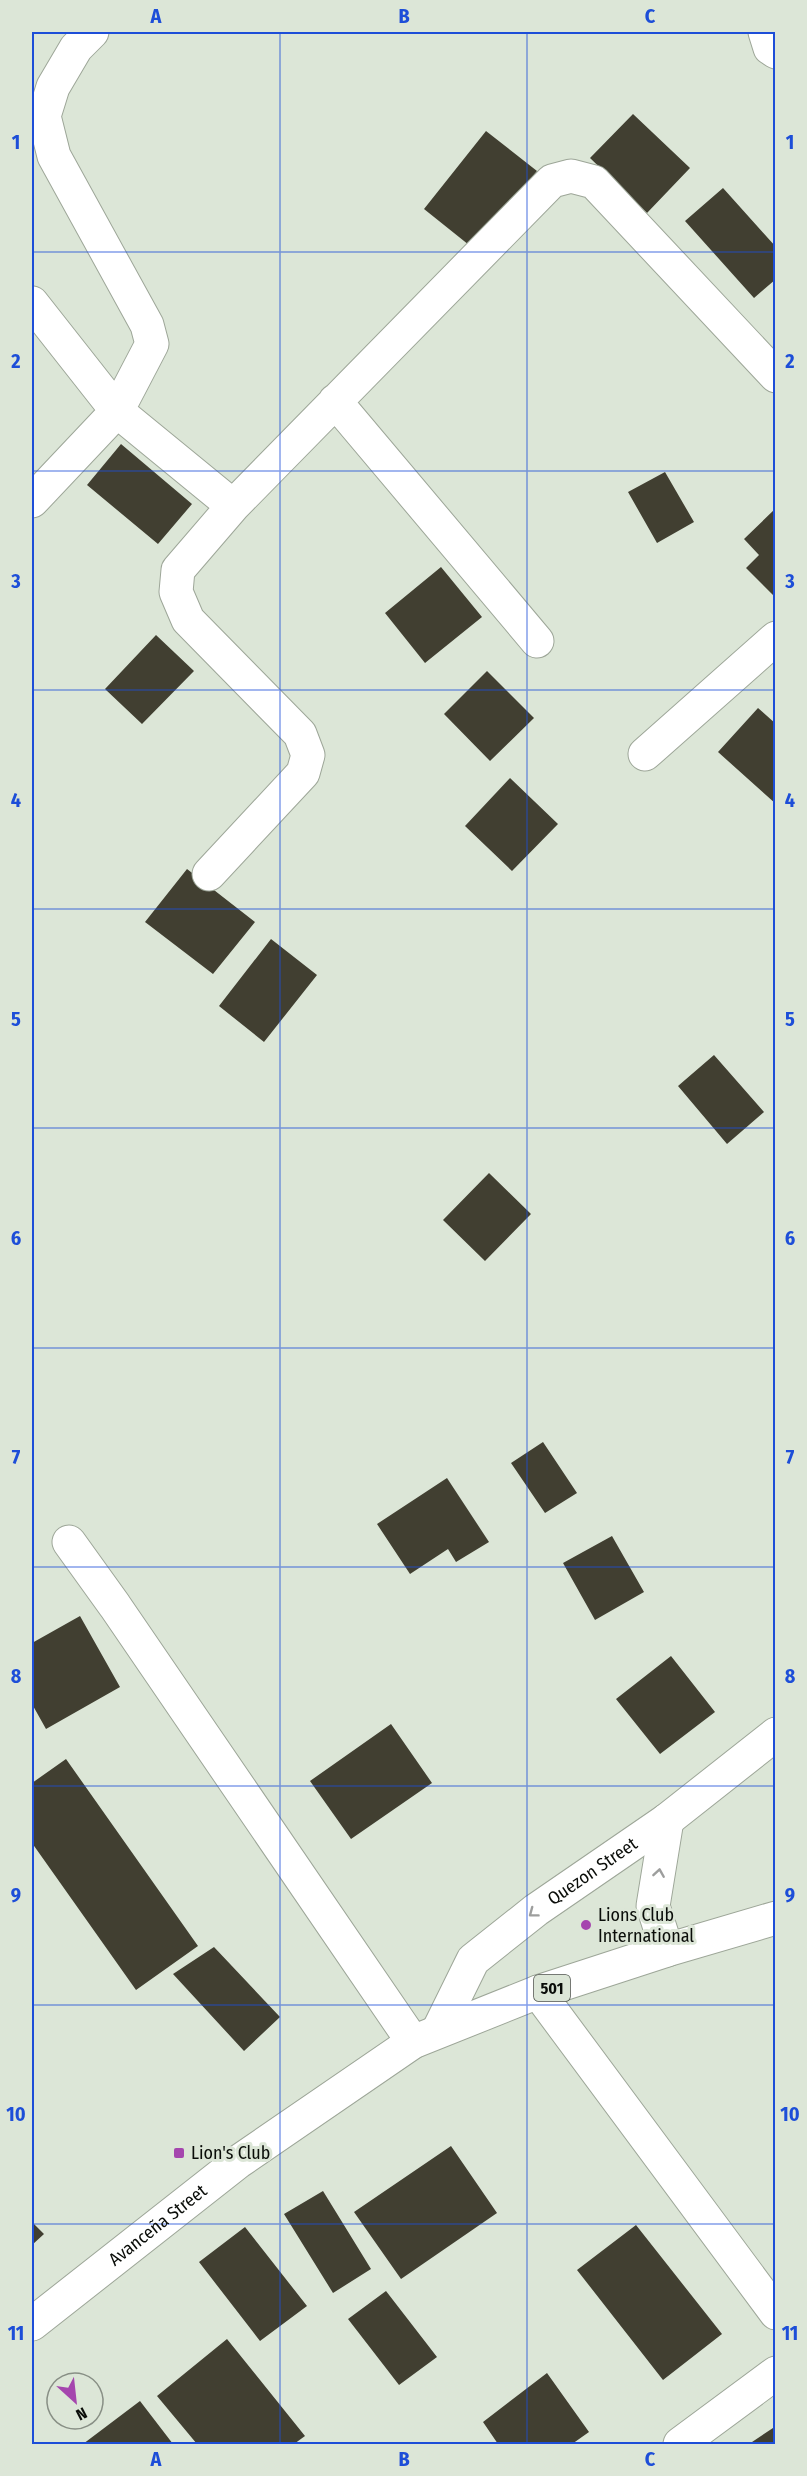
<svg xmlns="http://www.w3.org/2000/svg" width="807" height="2476" font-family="'Fira Sans Condensed',sans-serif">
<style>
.building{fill:#413f31}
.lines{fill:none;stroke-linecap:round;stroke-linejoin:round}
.minor-casing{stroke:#9da698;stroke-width:35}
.major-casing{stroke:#9da698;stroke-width:35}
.minor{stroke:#fff;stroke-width:33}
.major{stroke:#fff;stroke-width:33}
.oneway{stroke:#9d9e9d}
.grid{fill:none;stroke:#1d4ed8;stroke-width:1.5;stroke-opacity:0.55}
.poi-dot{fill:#a546ae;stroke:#dce6d7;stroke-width:2}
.labels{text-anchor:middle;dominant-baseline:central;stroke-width:6;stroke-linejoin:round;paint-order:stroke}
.shield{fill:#dce6d7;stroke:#494e47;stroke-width:1.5}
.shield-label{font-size:16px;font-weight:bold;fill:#0a0d09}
.street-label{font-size:18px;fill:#0a0d09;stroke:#dce6d7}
.poi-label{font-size:18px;fill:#0a0d09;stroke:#dce6d7;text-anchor:start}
.neatline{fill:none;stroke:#1d4ed8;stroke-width:2}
.grid-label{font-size:20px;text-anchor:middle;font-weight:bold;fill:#1d4ed8}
</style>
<rect width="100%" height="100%" fill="#dce6d7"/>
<path class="building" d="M633,114l57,54 -43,45 -57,-55z
M486,131l51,40 -63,78 -50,-40z
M723,188l53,59v32l-22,19 -69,-77z
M121,444l71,60 -34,40 -71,-59z
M665,472l29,50 -37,21 -29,-51z
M776,508v90l-30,-30 13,-13 -15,-16z
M441,567l41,50 -57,46 -40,-50z
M156,635l38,36 -52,53 -37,-35z
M487,671l47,47 -44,43 -46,-47z
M758,708l18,16v80l-58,-52z
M510,778l48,46 -46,47 -47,-45z
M187,869l68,53 -42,52 -68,-52z
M271,939l46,36 -53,67 -45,-36z
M714,1055l50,57 -37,32 -49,-58z
M489,1173l42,41 -46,47 -42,-41z
M543,1442l34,51 -32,20 -34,-50z
M447,1478l42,64 -33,20 -8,-13 -38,25 -33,-50z
M612,1536l32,56 -49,28 -32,-57z
M80,1616l40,71 -74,42 -14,-25v-61z
M671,1656l44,56 -55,42 -44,-55z
M391,1724l41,59 -81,56 -41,-58z
M66,1759l132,187 -62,44 -104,-147v-60z
M214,1947l66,70 -36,34 -71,-77z
M451,2146l46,67 -96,66 -47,-67z
M323,2191l48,78 -38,24 -49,-79z
M32,2222l12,12 -12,11z
M636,2225l86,109 -59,46 -86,-110z
M245,2227l62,79 -47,35 -61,-79z
M386,2291l51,66 -38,28 -51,-66z
M227,2339l78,97 -11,8h-97l-40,-48z
M547,2373l42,59 -17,12h-74l-15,-22z
M140,2401l33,43h-90z
M776,2426v18h-27z"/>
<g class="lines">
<g class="minor-casing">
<path id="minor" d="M765,32l5,16 6,4
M32,303l85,108 116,95
M335,401l202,240
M32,501l85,-90 35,-67 -5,-19 -93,-169 -10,-40 9,-29 23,-39 16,-16
M645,754l131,-116
M209,874l94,-101 5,-18 -8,-21 -112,-114 -12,-28 2,-22 55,-64 319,-325 19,-5 23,6 182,194
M69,1542l46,64 298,436
M538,1992l238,321
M680,2444l96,-71"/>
</g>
<g class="major-casing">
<g id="major">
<path d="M667,1820l-14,86 14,44"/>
<path id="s1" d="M438,2031l35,-71 63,-50 131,-90 109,-86"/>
<path id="s2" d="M32,2324l206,-162 175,-120 125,-50 129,-42 109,-32"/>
</g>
</g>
<use href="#minor" class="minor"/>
<use href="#major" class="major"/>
</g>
<defs><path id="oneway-chevron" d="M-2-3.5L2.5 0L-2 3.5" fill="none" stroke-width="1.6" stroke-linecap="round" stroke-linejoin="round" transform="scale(1.5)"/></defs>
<g class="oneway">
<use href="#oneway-chevron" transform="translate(659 1873) rotate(-81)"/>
<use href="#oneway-chevron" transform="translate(533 1913) rotate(143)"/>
</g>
<path class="grid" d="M280,32v2412M527,32v2412M32,252h744M32,471h744M32,690h744M32,909h744M32,1128h744M32,1348h744M32,1567h744M32,1786h744M32,2005h744M32,2224h744"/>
<g class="poi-dot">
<circle cx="586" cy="1925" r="6"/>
<rect x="173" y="2147" width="12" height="12" rx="3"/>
</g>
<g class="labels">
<rect class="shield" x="534" y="1975" width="36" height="26" rx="4.5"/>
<g class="shield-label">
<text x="552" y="1988">501</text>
</g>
<g class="street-label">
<text stroke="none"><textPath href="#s1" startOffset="228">Quezon Street</textPath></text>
<text stroke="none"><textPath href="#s2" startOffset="160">Avanceña Street</textPath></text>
</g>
<g class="poi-label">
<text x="598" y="1915">Lions Club<tspan x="598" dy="21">International</tspan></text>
<text x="191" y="2153">Lion's Club</text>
</g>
</g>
<rect width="807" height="2476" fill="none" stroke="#dce6d7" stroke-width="66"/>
<g transform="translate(75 2401) rotate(153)"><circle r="28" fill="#dce6d7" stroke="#888f85" stroke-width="1.5"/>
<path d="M0-4.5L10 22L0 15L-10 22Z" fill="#a546ae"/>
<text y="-9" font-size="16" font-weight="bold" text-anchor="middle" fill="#0a0d09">N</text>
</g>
<rect x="33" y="33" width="741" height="2410" class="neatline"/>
<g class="grid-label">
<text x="156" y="23">A</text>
<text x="404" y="23">B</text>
<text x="650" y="23">C</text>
<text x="16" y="149">1</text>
<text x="790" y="149">1</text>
<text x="16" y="368">2</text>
<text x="790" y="368">2</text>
<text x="16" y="588">3</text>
<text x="790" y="588">3</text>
<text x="16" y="807">4</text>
<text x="790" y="807">4</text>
<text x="16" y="1026">5</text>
<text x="790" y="1026">5</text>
<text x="16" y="1245">6</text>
<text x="790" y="1245">6</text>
<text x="16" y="1464">7</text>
<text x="790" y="1464">7</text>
<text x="16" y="1683">8</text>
<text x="790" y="1683">8</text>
<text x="16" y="1902">9</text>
<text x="790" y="1902">9</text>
<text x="16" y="2121">10</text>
<text x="790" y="2121">10</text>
<text x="16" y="2340">11</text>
<text x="790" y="2340">11</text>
<text x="156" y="2466">A</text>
<text x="404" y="2466">B</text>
<text x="650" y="2466">C</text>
</g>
</svg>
